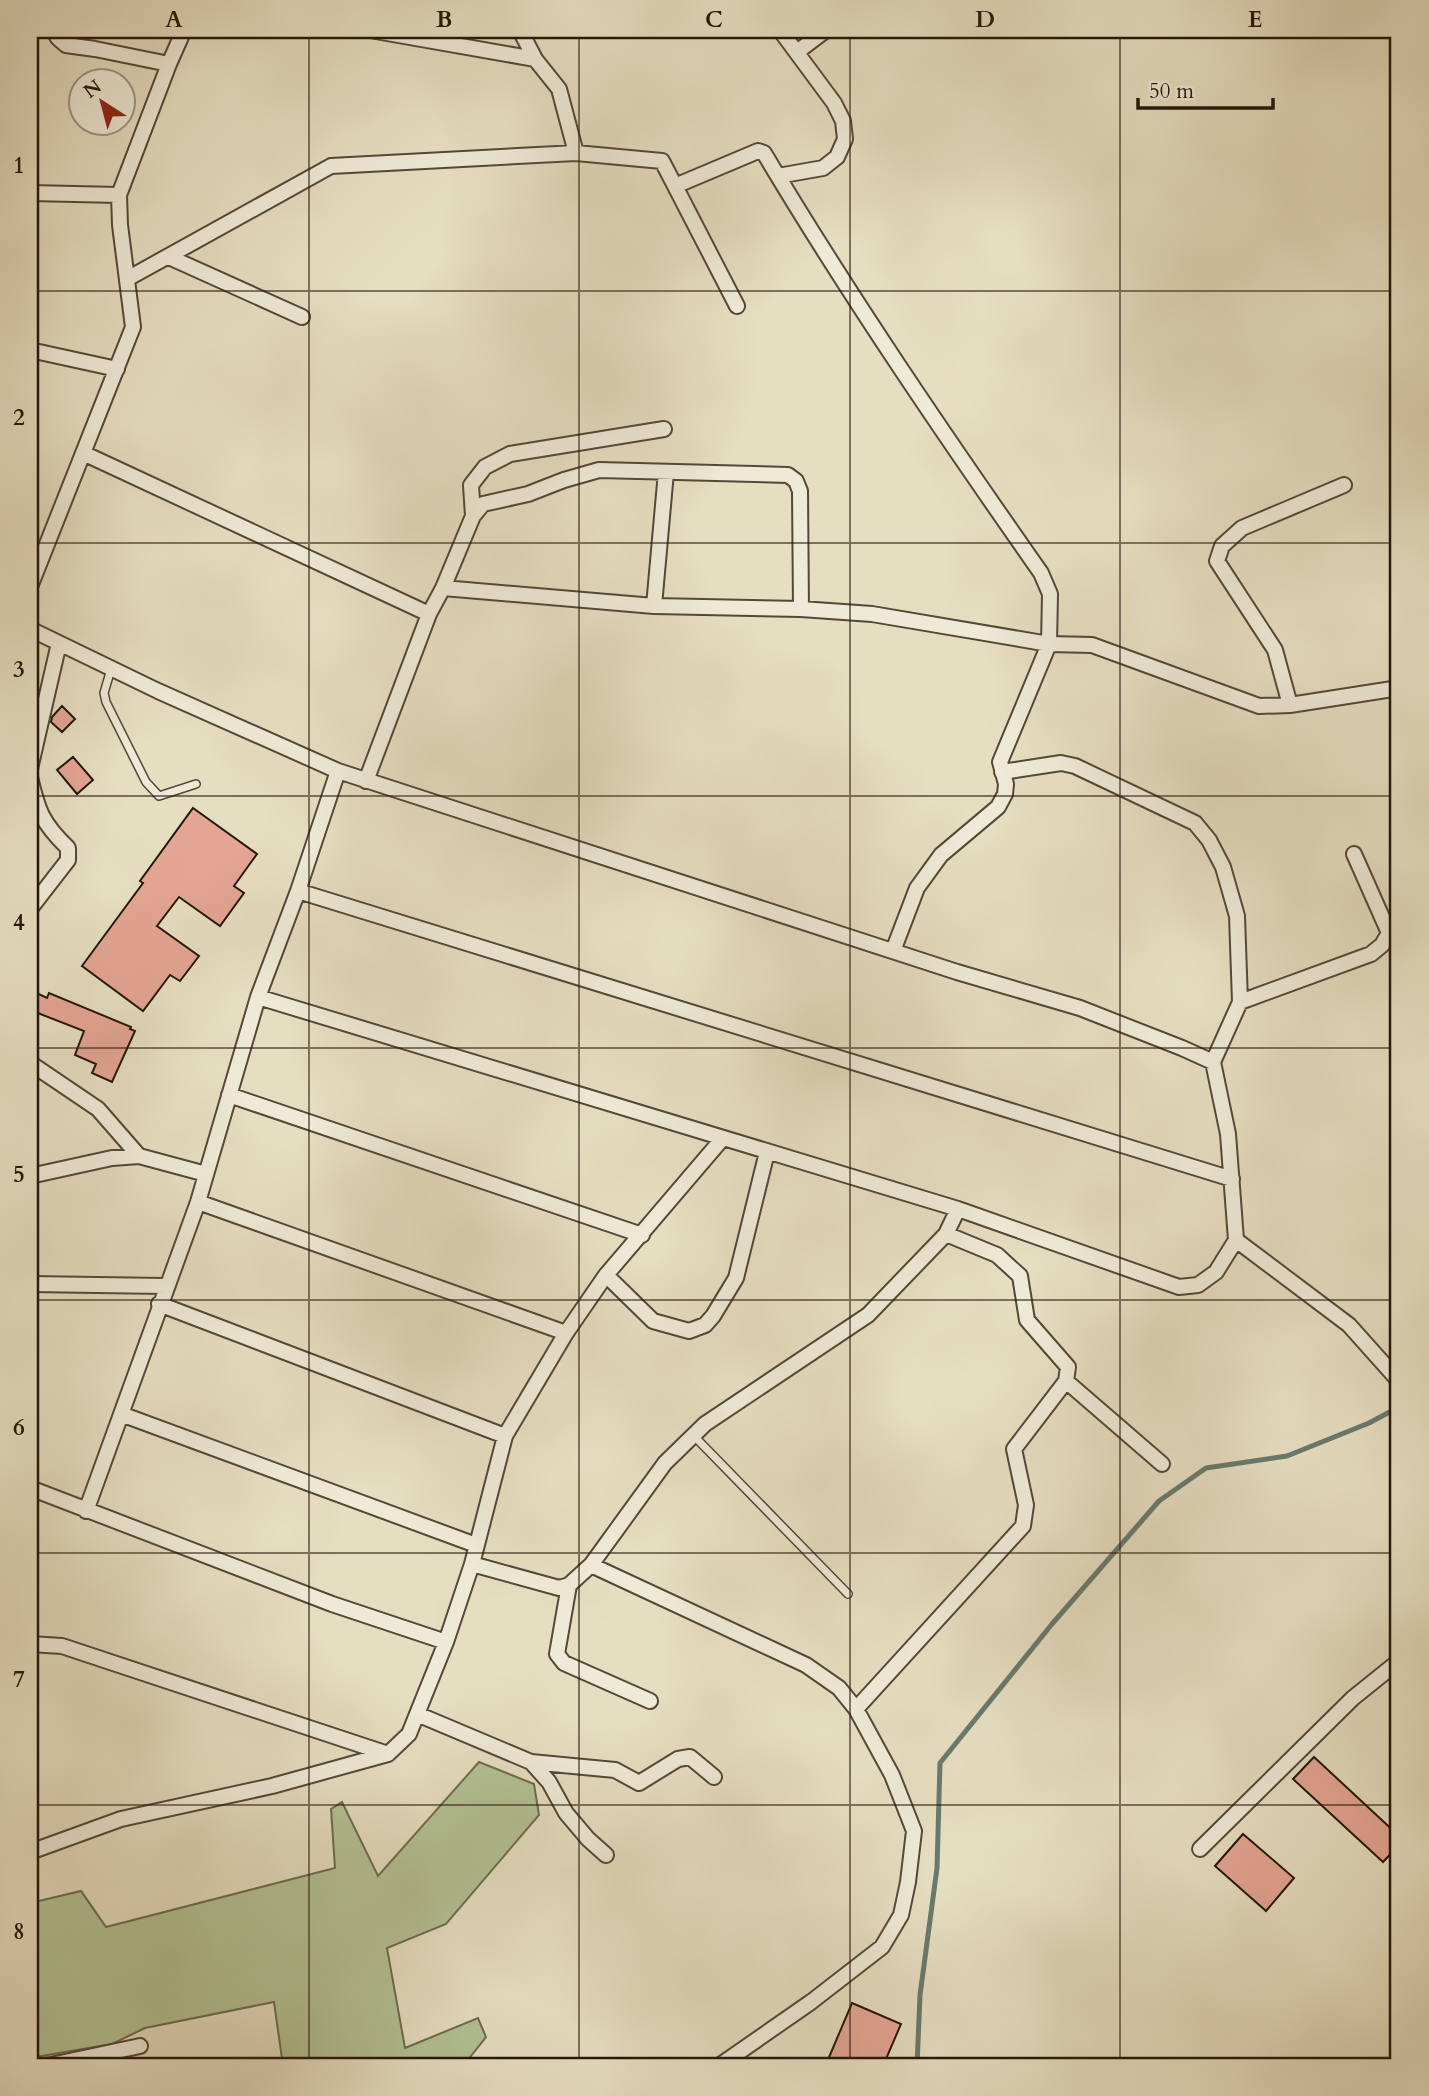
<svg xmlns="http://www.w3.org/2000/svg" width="1429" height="2096" font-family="Cardo,serif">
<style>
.green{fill:#b3c294;stroke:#6c6c4f;stroke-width:2}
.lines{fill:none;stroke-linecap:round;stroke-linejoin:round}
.stream{stroke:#687a6e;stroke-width:5}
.building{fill:#e4a594;stroke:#24160a;stroke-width:2}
.lane-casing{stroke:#544838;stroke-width:10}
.street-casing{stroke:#544838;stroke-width:18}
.path{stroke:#24160a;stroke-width:3.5;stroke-dasharray:5 3.5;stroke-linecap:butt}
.lane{stroke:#efead7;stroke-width:7}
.street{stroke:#efead7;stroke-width:14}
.grid{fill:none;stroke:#24160a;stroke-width:2;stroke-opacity:0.55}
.neatline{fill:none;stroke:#24160a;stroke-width:2.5}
.grid-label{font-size:23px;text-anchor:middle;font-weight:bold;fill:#24160a}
</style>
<rect width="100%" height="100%" fill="#e6dec1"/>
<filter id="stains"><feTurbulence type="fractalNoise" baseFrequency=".00286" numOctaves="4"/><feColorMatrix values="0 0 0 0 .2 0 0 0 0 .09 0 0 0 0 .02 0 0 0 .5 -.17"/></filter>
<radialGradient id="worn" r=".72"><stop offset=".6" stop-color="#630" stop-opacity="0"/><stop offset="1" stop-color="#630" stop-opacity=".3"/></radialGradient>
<path class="green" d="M479,1762l55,22 5,31 -93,109 -59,24 18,100 73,-30 8,19 -23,29h-180l-9,-64 -129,26 -33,16 -82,14v-155l51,-12 25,36 229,-59 -4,-59 11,-7 36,74z"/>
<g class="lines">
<path class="stream" d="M917,2066l3,-71 17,-127 3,-105 112,-139 107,-123 47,-33 81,-12 82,-33 30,-16"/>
</g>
<path class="building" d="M62,706l13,13 -13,13 -11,-10 1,-5z
M73,757l20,23 -16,14 -20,-24z
M193,808l64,46 -23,32 10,7 -24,33 -41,-29 -22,29 42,30 -19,25 -10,-6 -27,36 -61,-45 61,-83 -3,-2z
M30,990l17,8 2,-5 82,34 -1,2 5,2 -23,51 -20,-9 4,-9 -21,-9 9,-24 -54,-21z
M1314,1757l85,79v9l-16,17 -90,-83z
M1243,1834l51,44 -28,33 -51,-45z
M852,2003l49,21 -18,42h-45l-11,-4z"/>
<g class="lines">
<g class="lane-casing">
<path id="lane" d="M111,669l-7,24 2,9 40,80 13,14 37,-12
M694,1436l154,158"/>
</g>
<g class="street-casing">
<path id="street" d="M53,30l5,8 8,7 29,4 74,15
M370,30l165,29
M520,30l15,29 24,30 17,64
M797,52l29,-22
M778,176l45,-8 14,-11 8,-18 -2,-18 -9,-18 -54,-73
M675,186l62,120
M30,193l89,2
M169,257l133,60
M127,279l204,-113 245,-13 86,8 13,25 83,-35 6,2c86,144 181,283 277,420l9,21 -1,50 -49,118 6,22 -1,10 -7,13 -57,48 -24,33 -24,63
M30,350l87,19
M83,453l346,161
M473,516l-2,-31 14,-18 25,-13 154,-25
M30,587l103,-260 -13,-102 -1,-30 50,-131 15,-34
M443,588l30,-72 10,-12 45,-10 36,-14 35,-10 189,5 8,6 4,10 1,118
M654,606l12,-134
M30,629l128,62 180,80 619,201 123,36 102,40 31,14 15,72 8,106 -20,32 -18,13 -19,2 -221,-78 -700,-212
M1290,705l-15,-55 -58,-89 5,-15 20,-18 102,-43
M30,769l29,-126
M1002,772l59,-9 14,3 120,57 14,17 14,27 14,49 3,86 -27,60
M30,777c8,34 12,46 38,71v12l-38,49
M366,781l63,-167 14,-26 211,18 147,3 71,5 177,30 43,1 167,61 31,-1 109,-17
M298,891l934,288
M1240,1002l131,-48 11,-9 7,-12 -35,-79
M30,1063l68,46 41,47
M229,1095l413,140
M30,1176l82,-18 27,-2 67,18
M198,1202l368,131
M1236,1240l113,85 50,56
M606,1275l47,46 36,10 16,-6 8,-9 23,-38 31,-126
M30,1284l135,2
M159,1304l346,132
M1066,1381l96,83
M121,1414l355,131
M30,1488l302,116 114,38
M86,1511l112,-309 60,-205 40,-106 40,-120
M472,1564l87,24 10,-3 22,-20 215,100 33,23 17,21 36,66 22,56 -6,51 -7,33 -19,32 -71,55 -92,64
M591,1565l74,-102 40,-39 163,-109 78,-81 12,-25
M569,1585l-12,69 7,9 86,38
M30,1644l32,2 326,108
M856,1709l167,-183 3,-21 -12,-56 52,-68 2,-14 -41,-47 -7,-44 -23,-21 -51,-21
M417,1714l114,48 18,20 17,31 22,26 18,16
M531,1762l84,8 24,13 39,-24 12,-2 24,20
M1200,1849l153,-151 46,-37
M30,1852l91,-33 151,-33 116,-32 21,-20 37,-92 26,-78 33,-128 61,-103 40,-58 117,-137
M46,2066l94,-20"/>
</g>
<path class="path" d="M1394,1353l5,-8"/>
<use href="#lane" class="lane"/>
<use href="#street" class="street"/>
</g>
<path class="grid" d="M309,30v2036M579,30v2036M850,30v2036M1120,30v2036M30,291h1369M30,543h1369M30,796h1369M30,1048h1369M30,1300h1369M30,1553h1369M30,1805h1369"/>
<rect width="1429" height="2096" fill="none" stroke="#e6dec1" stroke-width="77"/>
<g transform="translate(102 102) rotate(324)"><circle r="33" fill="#efead7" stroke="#9e9585" stroke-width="2"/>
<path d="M0-5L12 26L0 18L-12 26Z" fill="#8f2418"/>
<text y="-10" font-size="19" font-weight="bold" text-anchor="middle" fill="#24160a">N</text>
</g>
<path d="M1138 98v10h135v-10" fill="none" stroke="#24160a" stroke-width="3.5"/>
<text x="1149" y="98" font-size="21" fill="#24160a" stroke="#efead7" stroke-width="5" paint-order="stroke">50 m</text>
<rect x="38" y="38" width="1352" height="2020" class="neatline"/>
<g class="grid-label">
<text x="174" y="27">A</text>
<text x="444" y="27">B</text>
<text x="714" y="27">C</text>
<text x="985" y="27">D</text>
<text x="1255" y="27">E</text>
<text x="19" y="173">1</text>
<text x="19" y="425">2</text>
<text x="19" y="677">3</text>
<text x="19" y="930">4</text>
<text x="19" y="1182">5</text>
<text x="19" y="1435">6</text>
<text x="19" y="1687">7</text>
<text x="19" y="1939">8</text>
</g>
<rect width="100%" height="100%" filter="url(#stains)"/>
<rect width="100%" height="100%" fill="url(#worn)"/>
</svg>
